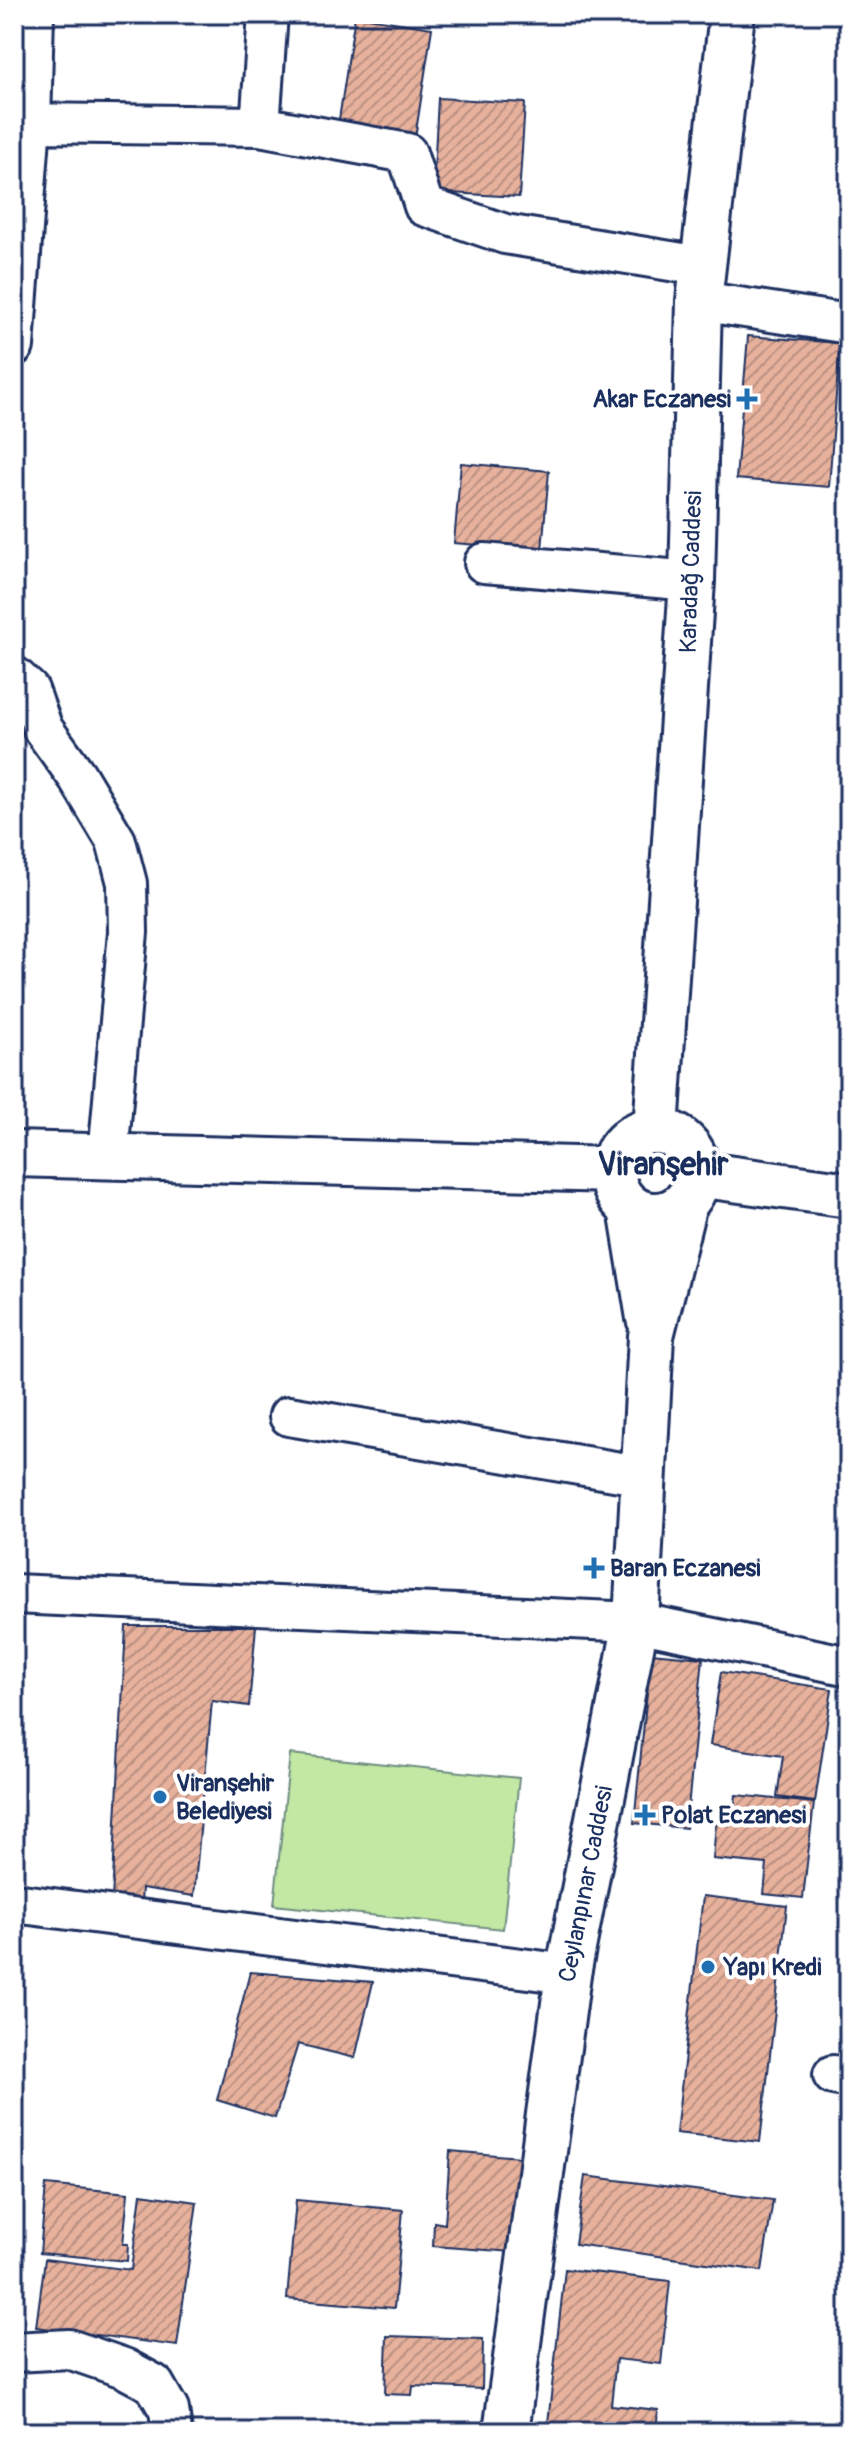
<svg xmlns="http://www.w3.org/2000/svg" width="863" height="2446" font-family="Pangolin,sans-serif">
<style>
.green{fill:#c2e8a3;stroke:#6e8c80;stroke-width:2}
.building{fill:url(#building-hatch);stroke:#1b2f5e;stroke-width:2}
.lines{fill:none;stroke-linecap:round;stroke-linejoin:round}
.minor-casing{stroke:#1b2f5e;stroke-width:44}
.tertiary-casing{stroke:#1b2f5e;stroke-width:50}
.minor{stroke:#fff;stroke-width:38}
.tertiary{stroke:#fff;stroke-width:44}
.poi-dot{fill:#1f6fb2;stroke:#fff;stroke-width:3}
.labels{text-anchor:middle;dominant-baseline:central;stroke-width:8;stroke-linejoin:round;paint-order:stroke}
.poi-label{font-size:24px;font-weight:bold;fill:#1b2f5e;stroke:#fff;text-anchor:start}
.street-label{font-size:24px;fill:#1b2f5e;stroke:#fff}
.district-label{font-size:32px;font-weight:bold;fill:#1b2f5e;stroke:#fff}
</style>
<defs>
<pattern id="building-hatch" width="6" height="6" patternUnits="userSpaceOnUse" patternTransform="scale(2)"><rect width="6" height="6" fill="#e7b19c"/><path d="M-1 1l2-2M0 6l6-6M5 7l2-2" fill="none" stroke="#ba9082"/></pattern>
</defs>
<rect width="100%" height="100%" fill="#fff"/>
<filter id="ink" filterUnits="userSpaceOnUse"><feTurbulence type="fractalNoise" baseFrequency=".0125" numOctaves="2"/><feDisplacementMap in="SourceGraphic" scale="16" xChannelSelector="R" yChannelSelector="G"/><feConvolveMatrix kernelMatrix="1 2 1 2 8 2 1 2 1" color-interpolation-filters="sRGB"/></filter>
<g filter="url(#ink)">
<path class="green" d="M290,1754l229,24 -16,151 -229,-24z"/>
<path class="building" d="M355,16l77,12 -17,110 -77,-12z
M438,98l87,5 -6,94 -86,-5z
M748,336l92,7 -11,144 -93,-8z
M461,463l88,8 -7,79 -88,-7z
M126,1626h130l-7,80 -37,-5 -18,195 -52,-8 -1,13 -29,-1z
M651,1653l52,5 -17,170 -52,-5z
M721,1672l111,17 -17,113 -38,-5 6,-41 -73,-11z
M736,1795l78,8 -11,95 -39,-4 3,-30 -54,-5 3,-36 16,2z
M703,1896l84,10 -27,236 -84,-9z
M250,1972l123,10 -18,76 -57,-14 -23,74 -58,-18z
M450,2151l70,6 -7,95 -80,-6 1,-24 11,2z
M585,2176l188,24 -11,71 -187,-27z
M46,2185l82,8 -5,51h5l-1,17 -87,-8z
M141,2194l56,8 -20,144 -141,-19 9,-68 86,11z
M296,2200l107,10 -9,98 -107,-9z
M565,2269l105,12 -9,83 -45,-5 -5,46 47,5 -2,22h-109z
M387,2336l96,3 -1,50 -69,-3 -1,9 -27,-1z
M433,2427l40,5h-41z"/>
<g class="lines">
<g class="minor-casing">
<path id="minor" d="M31,123l3,-109
M260,126l8,-112
M699,301l150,23
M14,346l17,-223 229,3 147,27 17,53 81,28 196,32
M484,563l208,18
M14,676l15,14 14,39 34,47 39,65 11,42 1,49 -20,224
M289,1416l355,60
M14,1594l622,28 213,44
M14,1903l554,71
M833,2075l16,3
M14,2352l55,-3 55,19 30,16 15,26 3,22"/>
</g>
<g class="tertiary-casing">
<path id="tertiary" d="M656,1130l36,-549 7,-280 33,-287
M613 1173a42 42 0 1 1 84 0a42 42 0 1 1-84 0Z
M14,1154l600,16
M697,1174l152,21
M631,1209l18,109
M506,2432l62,-458 68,-352 15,-286 33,-132"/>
</g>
<use href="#minor" class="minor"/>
<use href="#tertiary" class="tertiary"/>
</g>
</g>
<g class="poi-dot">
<path d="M743 387h8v8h8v8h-8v8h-8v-8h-8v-8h8z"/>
<path d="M590 1556h8v8h8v8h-8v8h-8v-8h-8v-8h8z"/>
<circle cx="160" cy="1797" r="8"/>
<path d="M641 1803h8v8h8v8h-8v8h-8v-8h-8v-8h8z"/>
<circle cx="708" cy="1967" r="8"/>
</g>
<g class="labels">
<g class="poi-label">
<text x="731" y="399" text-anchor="end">Akar Eczanesi</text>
<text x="610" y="1568">Baran Eczanesi</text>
<text x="176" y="1783">Viranşehir<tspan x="176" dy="28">Belediyesi</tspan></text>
<text x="661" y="1815">Polat Eczanesi</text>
<text x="724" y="1967">Yapı Kredi</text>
</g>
<g class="street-label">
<text transform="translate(691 572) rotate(-88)">Karadağ Caddesi</text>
<text transform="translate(586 1884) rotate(-79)">Ceylanpınar Caddesi</text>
</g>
<g class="district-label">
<text x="663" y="1165">Viranşehir</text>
</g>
</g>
<rect width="863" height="2446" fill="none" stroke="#fff" stroke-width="48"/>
<rect x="24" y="24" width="815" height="2398" fill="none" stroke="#1b2f5e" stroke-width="3" filter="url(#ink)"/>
</svg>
